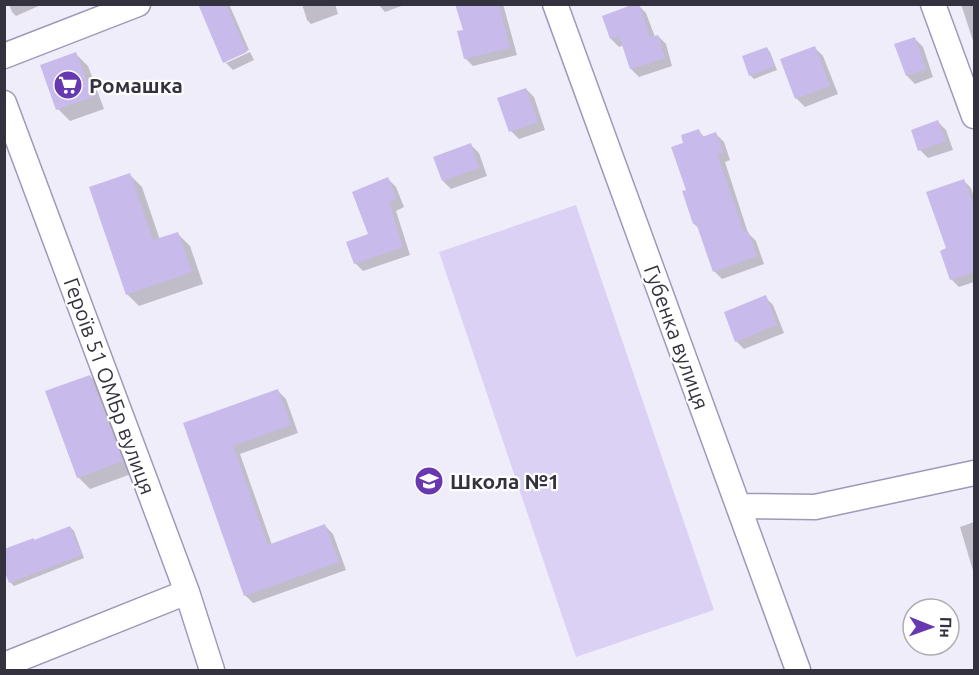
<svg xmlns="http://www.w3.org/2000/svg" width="979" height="675" font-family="Ubuntu,sans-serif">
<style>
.green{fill:#dad1f4}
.shadow{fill:#0003}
.building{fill:#c8bbeb}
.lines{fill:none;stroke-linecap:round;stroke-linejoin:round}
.minor-casing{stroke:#a198b9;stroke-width:27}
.minor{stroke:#fff;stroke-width:24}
.labels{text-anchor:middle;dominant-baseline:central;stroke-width:4.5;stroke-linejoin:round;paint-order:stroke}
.poi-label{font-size:21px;font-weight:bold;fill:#35323f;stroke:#fff;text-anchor:start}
.street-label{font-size:21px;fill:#35323f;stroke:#fff}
</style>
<rect width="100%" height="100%" fill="#f0edfb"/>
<path class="green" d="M576,205l138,405 -138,47 -137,-405z"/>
<path class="shadow" d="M9,4h34l-27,12 -4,-4z
M199,4h30l20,46 -23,10v3l24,-11 4,8 -21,10 -8,-8z
M302,4h33l3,10 -27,10 -4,-4z
M378,4h29l-22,8z
M456,4h47l14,51 -44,11 -8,-8v-27z
M961,4h13v38l-1,-1z
M638,5l8,8 9,24 3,-1 8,8 6,22 -33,11 -8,-8 -7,-24 -5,2 -8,-8 -7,-23z
M915,39l8,8 10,30 -18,7 -8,-8z
M767,48l3,4 7,18 -23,9 -4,-4z
M815,48l8,8 15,38 -33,13 -8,-8 -15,-39z
M76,54l12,12 16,43 -34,12 -12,-12z
M526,89l8,8 11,33 -26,9 -8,-8z
M938,122l8,8 7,20 -25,8 -8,-8z
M698,130l7,8 11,-4 8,8 6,18 -5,2 23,71 8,8 8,23 -42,15 -8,-8 -14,-42 -6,-5 -7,-33 -2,-47z
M471,145l8,8 8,23 -36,13 -8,-8z
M130,175l12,12 18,53 18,-6 12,12 13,38 -64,22 -12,-12z
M388,179l8,8 8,20 -8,4 14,44 -47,16 -8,-8 15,-28z
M963,180l8,8 3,9v85l-15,5 -8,-8 -3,-30z
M765,297l8,8 11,28 -40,16 -8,-8z
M90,376l12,12 32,85 -44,16 -12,-12z
M278,391l8,8 12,34 -58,21 32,91 53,-19 8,8 13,36 -93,33 -8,-8 -60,-171z
M974,522v52l-14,-47z
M70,527l4,4 10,27 -70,28 -4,-4 25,-41z"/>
<path class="building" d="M198,4h28l21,48 -24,11z
M455,4h44l11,44 -46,11 -7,-28 6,-1z
M634,4h5l11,33 8,-2 7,23 -35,11 -11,-33 -9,3 -8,-23z
M915,37l11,32 -20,7 -12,-32z
M815,46l15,40 -35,13 -15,-40z
M767,47l8,19 -26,10 -7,-20z
M76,52l17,45 -37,13 -16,-45z
M526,88l12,34 -29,10 -12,-34z
M938,120l8,21 -28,10 -7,-21z
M699,129l3,8 14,-5 7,20 -6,2 27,78 4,-1 9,25 -44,16 -17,-49 -3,1 -11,-33 4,-1 -15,-43 12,-4 -2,-8z
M471,143l8,25 -37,13 -9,-24z
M130,173l23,67 25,-8 14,40 -66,23 -37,-108z
M388,177l9,22 -8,3 14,45 -49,17 -8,-22 22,-8 -16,-42z
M964,179l11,29v64l-25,8 -10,-29 6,-3 -20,-56z
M766,295l11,30 -42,17 -11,-30z
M90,375l33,86 -46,17 -32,-87z
M278,389l13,36 -58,21 35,99 57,-21 14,38 -95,34 -61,-173z
M70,526l12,29 -73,28 -5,-13v-21l30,-11v2z"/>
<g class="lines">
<g class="minor-casing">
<path id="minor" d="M555,4l243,666
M933,4l41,112
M4,56l134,-52
M4,103l183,489 25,78
M739,506l76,1 159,-34
M4,665l183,-73"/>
</g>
<use href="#minor" class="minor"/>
</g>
<defs>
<g id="supermarket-disc" transform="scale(1.5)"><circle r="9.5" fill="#6738af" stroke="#fff"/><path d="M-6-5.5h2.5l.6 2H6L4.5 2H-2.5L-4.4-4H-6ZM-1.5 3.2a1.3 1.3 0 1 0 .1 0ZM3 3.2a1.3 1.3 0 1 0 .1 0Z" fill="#fff"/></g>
<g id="school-disc" transform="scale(1.5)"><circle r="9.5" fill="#6738af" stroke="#fff"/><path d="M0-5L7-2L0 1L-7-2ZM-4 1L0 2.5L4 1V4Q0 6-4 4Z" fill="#fff"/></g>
</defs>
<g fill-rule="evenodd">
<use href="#supermarket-disc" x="68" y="85"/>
<use href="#school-disc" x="429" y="481"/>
</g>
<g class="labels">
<g class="poi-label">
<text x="89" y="85">Ромашка</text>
<text x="450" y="481">Школа №1</text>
</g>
<g class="street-label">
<text transform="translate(677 337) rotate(70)">Губенка вулиця</text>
<text transform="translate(110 386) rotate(70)">Героїв 51 ОМБр вулиця</text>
</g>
</g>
<rect width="979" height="675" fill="none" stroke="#35323f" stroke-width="12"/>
<g transform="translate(931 627) rotate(91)"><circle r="28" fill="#ffffff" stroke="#aeadb2" stroke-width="1.5"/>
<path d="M0-4.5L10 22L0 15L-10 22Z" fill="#6738af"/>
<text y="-9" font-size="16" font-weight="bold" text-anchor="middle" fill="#35323f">Пн</text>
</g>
</svg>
